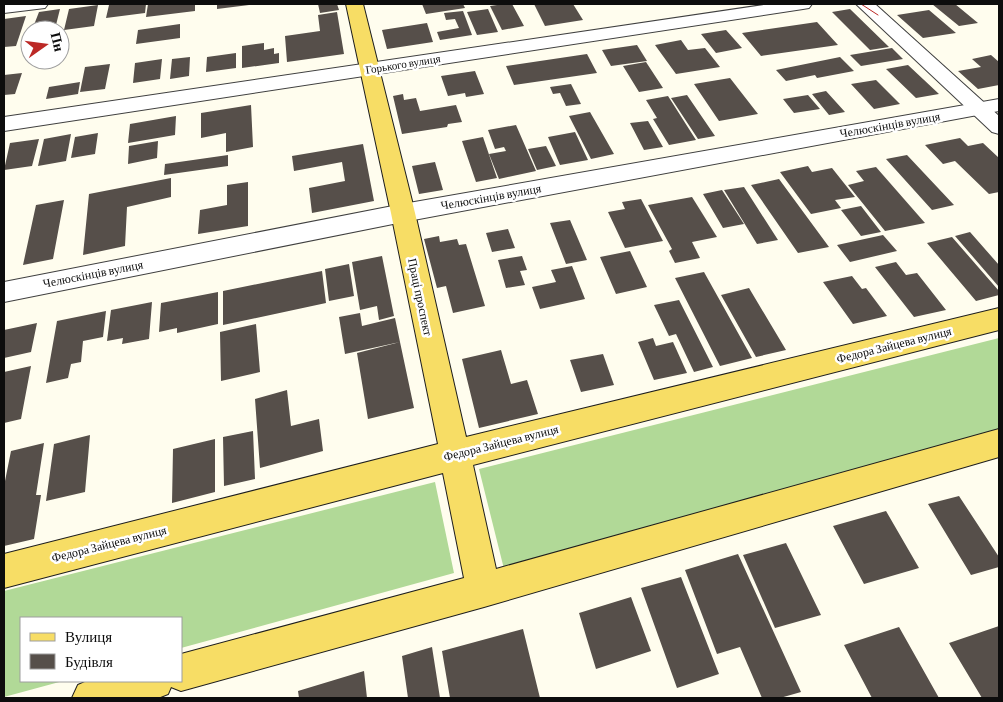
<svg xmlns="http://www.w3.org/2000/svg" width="1003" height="702" font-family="'Crimson Pro',serif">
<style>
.forest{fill:#b1d997}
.building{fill:#564f4a}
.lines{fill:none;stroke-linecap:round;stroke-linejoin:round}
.minor-casing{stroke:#404040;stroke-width:2}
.tertiary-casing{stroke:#404040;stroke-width:2}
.primary-casing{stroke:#1e1e1e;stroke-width:2}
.minor{fill:#fff;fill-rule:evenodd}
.tertiary{fill:#fff;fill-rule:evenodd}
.primary{fill:#f7dd65;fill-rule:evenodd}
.tram{stroke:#bc2926;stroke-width:1}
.labels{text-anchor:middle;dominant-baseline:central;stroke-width:5;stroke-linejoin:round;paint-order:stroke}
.far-street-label{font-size:11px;fill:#0d0d0d;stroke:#fff}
.street-label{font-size:12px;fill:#0d0d0d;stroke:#fff}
</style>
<rect width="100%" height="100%" fill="#fffdee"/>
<path class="forest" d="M999,338v91l-495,140 -25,-100z
M435,482l19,91 -273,75v-30h-160v63h42l-59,16v-106z"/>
<path class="building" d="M118,4h28l-1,9 -39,5 3,-13z
M148,4h47v7l-49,6z
M217,4h32v1l-32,4z
M318,4h19l2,6 -19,3z
M422,4h41l2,4 -39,6z
M504,4h8l12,22 -22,4 -12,-24z
M534,4h39l10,16 -38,6z
M932,4h23l23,19 -19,3z
M98,5l-4,21 -30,4 5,-21z
M60,9l-5,20 -23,1 7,-18z
M488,9l10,23 -21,3 -10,-23z
M850,9l39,38 -19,3 -38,-38z
M929,10l27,23 -33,5 -26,-23z
M463,11l9,24 -32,5 -3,-8 22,-4 -4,-9 -9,1 -2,-7z
M337,12l7,42 -57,8 -2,-26 35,-5 -2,-16z
M26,16l-10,30 -12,1v-28z
M817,22l21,23 -77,11 -19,-23z
M427,23l6,19 -46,7 -5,-19z
M180,24v14l-44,6 2,-14z
M726,30l16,18 -26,5 -15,-19z
M681,40l7,10 17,-2 15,19 -44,7 -21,-29z
M264,43v7l10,-2v6l5,-1v10l-37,5v-22z
M637,45l10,16 -36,5 -9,-16z
M892,48l11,11 -42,7 -11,-11z
M236,53v15l-30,4 1,-15z
M587,54l10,19 -83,12 -8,-19z
M991,55l8,7v23l-21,4 -20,-18 23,-4 -9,-8z
M190,57l-1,19 -19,3 2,-20z
M840,57l14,14 -37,7 -2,-3 -29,6 -10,-11z
M162,59l-2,20 -27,4 2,-20z
M646,62l17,26 -24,4 -16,-26z
M110,64l-5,25 -25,3 5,-25z
M908,65l31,29 -23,4 -30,-29z
M475,71l9,23 -18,3 -1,-4 -17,3 -7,-20z
M22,73l-7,21 -11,1v-20z
M730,78l28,36 -39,7 -25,-37z
M876,80l24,24 -26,5 -23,-25z
M80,82l-2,12 -32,5 3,-12z
M571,84l10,20 -15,2 -6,-13 -7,1 -3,-7z
M826,91l19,21 -16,3 -17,-21z
M403,94l1,6 12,-2 4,13 36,-6 6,17 -14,2 -1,3 -45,7 -9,-38z
M687,95l28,41 -17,3 -27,-41z
M808,95l12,14 -26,4 -11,-14z
M668,96l28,44 -27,5 -16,-26 4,-1 -11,-18z
M251,105l2,42 -27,5v-19l-25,5v-25z
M590,112l24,42 -23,5 -22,-43z
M176,116l-1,19 -47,8 2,-19z
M648,121l15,26 -19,3 -14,-27z
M516,125l20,46 -37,8 -10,-25 17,-3 -2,-4 -9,2 -7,-19z
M575,132l13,28 -28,5 -12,-28z
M98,133l-3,21 -24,4 4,-21z
M71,134l-5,27 -28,5 6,-27z
M483,137l14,41 -21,4 -14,-41z
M960,138l8,8 15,-3 16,15v34l-10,2 -34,-33 -12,3 -18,-19z
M39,139l-7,27 -28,4 6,-27z
M158,141l-1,17 -29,6 1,-18z
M363,144l11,57 -62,12 -3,-25 36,-7 -3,-19 -48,9 -2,-15z
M546,146l10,20 -19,4 -9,-21z
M228,155v11l-64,9 1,-11z
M907,155l47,50 -22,5 -46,-51z
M435,162l8,28 -24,4 -7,-28z
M808,166l4,6 20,-4 23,29 -20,3 6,8 -30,6 -31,-42z
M876,167l49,56 -40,8 -37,-46 16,-4 -8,-10z
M171,178v19l-44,10 -2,39 -42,9 6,-61z
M779,179l50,68 -31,6 -47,-68z
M248,182v44l-50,8 2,-24 27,-5v-20z
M744,187l34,53 -21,4 -33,-54z
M722,190l22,34 -21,4 -20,-34z
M692,197l25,40 -25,5 8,16 -25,5 -6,-12 3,-2 -24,-44z
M641,199l22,42 -38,7 -17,-36 17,-3 -3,-7z
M64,200l-11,59 -30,6 13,-60z
M861,206l20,26 -20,4 -20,-26z
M570,220l17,40 -21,4 -16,-41z
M508,229l7,19 -23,4 -6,-19z
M970,232l29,33v22l-44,-51z
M883,235l14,16 -47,11 -13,-17z
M439,236l1,6 17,-3 2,6 7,-1 19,62 -32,7 -7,-27 -9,2 -13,-49z
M952,237l47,54v4l-23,6 -49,-58z
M630,251l17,36 -31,7 -16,-37z
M382,256l12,60 -15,4 -2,-14 -17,4 -8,-48z
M522,256l5,14 -7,1 5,14 -19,3 -8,-28z
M896,262l10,13 11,-2 29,37 -32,7 -39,-50z
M349,264l5,32 -25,5 -4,-32z
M572,266l13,33 -45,10 -8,-22 24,-5 -5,-12z
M322,271l4,32 -103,22v-34z
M704,272l48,86 -32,8 -45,-88z
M852,276l10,13 4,-1 21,28 -34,8 -30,-42z
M749,288l37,62 -30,7 -35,-62z
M218,292v32l-41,9v-5l-18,4 2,-29z
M679,300l34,67 -19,5 -18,-38 -7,2 -15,-31z
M152,302l-3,37 -27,5 1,-6 -16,3 4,-31z
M106,311l-3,26 -20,4 -2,21 -10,2 -3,14 -22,5 11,-62z
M360,313l2,13 33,-8 5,24 -55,12 -6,-37z
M37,323l-6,29 -27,6v-28z
M256,324l4,48 -39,9 -1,-49z
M653,338l3,8 17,-4 14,31 -33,7 -16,-38z
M400,342l14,66 -46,11 -11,-66z
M501,350l10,34 16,-4 11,34 -59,14 -17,-69z
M603,354l11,31 -33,7 -11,-32z
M31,366l-10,53 -17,4v-51z
M287,390l4,36 28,-7 4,32 -63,17 -5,-69z
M253,431l2,48 -31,7 -1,-49z
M90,435l-5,57 -39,9 8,-57z
M215,439v53l-43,11 1,-54z
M44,443l-8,52h5l-7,44 -30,7v-60l7,-35z
M959,496l40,61v10l-28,8 -43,-71z
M886,511l33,57 -55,16 -31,-58z
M786,543l35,72 -46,13 -32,-73z
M738,554l63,138 -21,6h-18l-22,-51 -23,7 -32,-84z
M681,577l38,97 -42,14 -36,-100z
M631,597l20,54 -55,18 -17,-56z
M999,626v72h-17l-33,-55z
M899,627l40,71h-67l-28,-53z
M523,629l17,69h-90l-8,-47z
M432,647l8,51h-32l-6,-42z
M364,671l3,27h-68l-1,-7z"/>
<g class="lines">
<g class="minor-casing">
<path id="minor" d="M770,4h42l-3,4 -6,1 -799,122v-14z
M999,99v12l-596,111 -399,80v-20l399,-78z"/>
</g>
<g class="tertiary-casing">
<path id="tertiary" d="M4,4h44l-3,4 -41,5z
M856,4h19l124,112v18l-7,-2z"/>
</g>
<g class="primary-casing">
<path id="primary" d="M346,4h17l52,209 51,224 533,-129v22l-526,135 23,104 503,-140v28l-515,150 -303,84 -10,-4 -3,7 -10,4h-86l6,-13 9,-4h94v-27l283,-76 -21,-105 -439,115v-34l434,-110 -47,-231z"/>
</g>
<use href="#minor" class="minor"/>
<use href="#tertiary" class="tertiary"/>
<use href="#primary" class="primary"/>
<path class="tram" d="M861,4l17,11"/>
</g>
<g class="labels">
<g class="far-street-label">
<text transform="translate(403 64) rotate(-9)">Горького вулиця</text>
</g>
<g class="street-label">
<text transform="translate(890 125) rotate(-10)">Челюскінців вулиця</text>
<text transform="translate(491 197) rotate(-10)">Челюскінців вулиця</text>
<text transform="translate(93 274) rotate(-11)">Челюскінців вулиця</text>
<text transform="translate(420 297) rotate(78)">Праці проспект</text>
<text transform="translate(894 345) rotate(-14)">Федора Зайцева вулиця</text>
<text transform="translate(501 443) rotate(-14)">Федора Зайцева вулиця</text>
<text transform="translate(109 544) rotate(-14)">Федора Зайцева вулиця</text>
</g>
</g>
<rect width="1003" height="702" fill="none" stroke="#0d0d0d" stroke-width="10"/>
<rect x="20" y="617" width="162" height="65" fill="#ffffff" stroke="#9e9e9e"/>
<rect x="30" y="633" width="25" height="8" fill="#f7dd65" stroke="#9e9e9e"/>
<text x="65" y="642" font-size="15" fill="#0d0d0d">Вулиця</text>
<rect x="30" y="654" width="25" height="15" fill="#564f4a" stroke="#9e9e9e"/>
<text x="65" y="667" font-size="15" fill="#0d0d0d">Будівля</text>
<g transform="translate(45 45) rotate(76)"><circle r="24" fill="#ffffff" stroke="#9e9e9e"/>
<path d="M0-4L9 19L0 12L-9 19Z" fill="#bc2926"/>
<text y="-8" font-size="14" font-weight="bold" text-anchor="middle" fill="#0d0d0d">Пн</text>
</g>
</svg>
